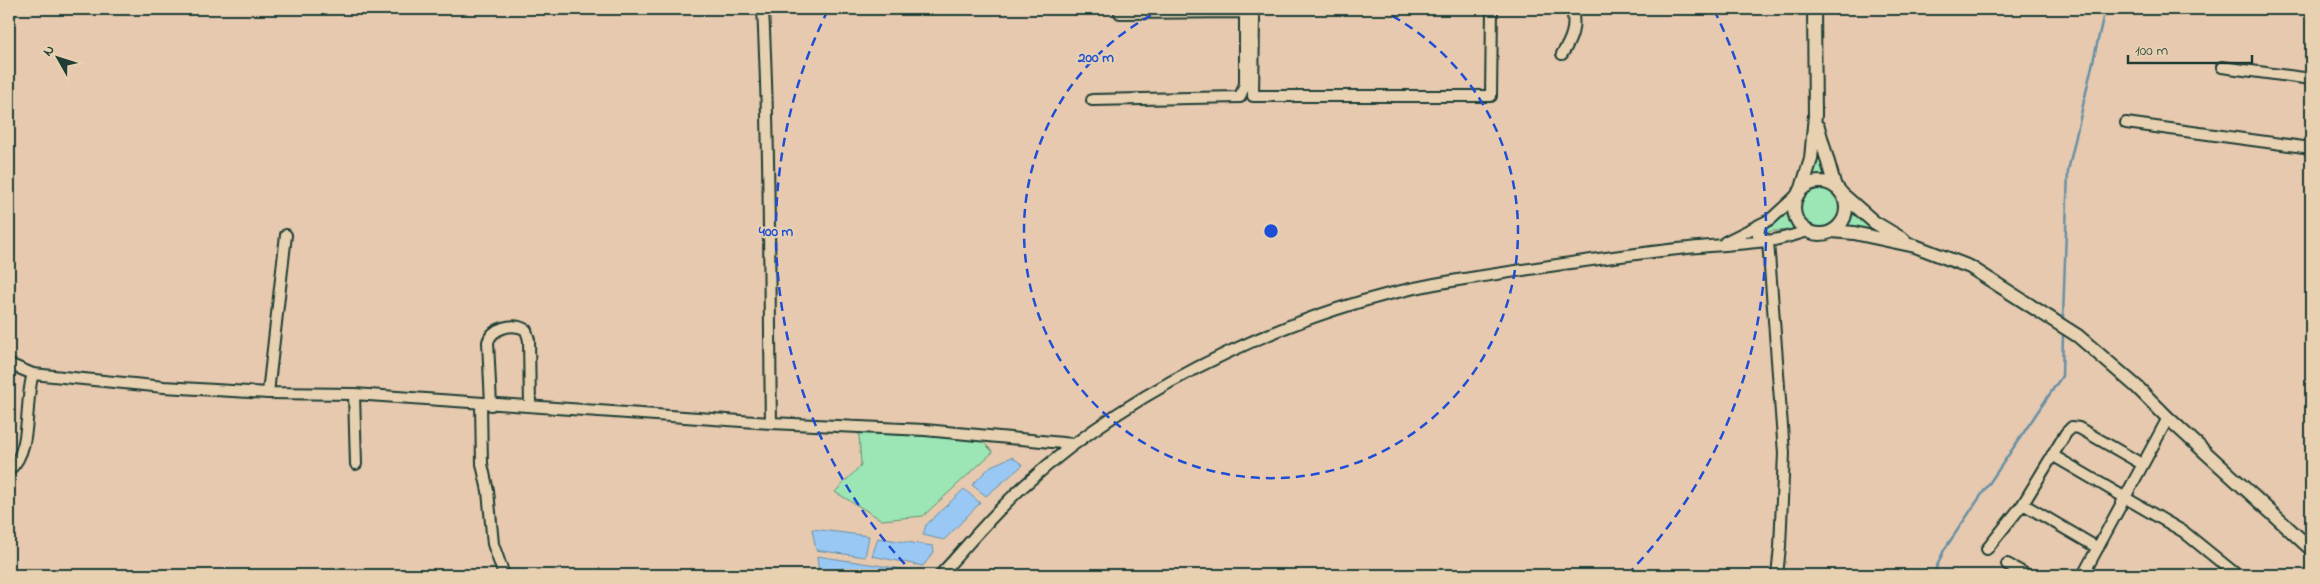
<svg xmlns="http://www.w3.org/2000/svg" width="2320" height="584" font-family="'Indie Flower',sans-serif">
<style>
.green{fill:#9ce5b4;stroke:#5e9174}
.water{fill:#99c8f4;stroke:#6890a7}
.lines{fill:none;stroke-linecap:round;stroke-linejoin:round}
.stream{stroke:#6890a7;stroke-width:2.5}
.minor-casing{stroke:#1f3d34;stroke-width:14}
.major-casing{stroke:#1f3d34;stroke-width:16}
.minor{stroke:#e7d1b1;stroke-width:10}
.major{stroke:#e7d1b1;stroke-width:12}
.ring{fill:none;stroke:#1d4ed8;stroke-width:2.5;stroke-dasharray:9 6}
.centre{fill:#1d4ed8;stroke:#e7d1b1;stroke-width:2.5}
.ring-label{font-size:15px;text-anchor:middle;font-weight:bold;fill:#1d4ed8;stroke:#e7d1b1;stroke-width:4;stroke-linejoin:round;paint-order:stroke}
</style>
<rect width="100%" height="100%" fill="#e6c9ae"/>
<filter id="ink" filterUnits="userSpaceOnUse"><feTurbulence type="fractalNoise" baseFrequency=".02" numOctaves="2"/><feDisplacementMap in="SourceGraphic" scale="10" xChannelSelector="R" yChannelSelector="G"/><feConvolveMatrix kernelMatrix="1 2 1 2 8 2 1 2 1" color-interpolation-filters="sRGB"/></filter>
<g filter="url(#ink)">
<path class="green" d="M1817,160h3l7,16 -17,2z
M1797 207a22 22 0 1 1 44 0a22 22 0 1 1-44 0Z
M1852,209l22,21 -29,-3z
M1787,213l8,17 -23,1 -11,3z
M859,433l121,6 13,13 -70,64 -41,4 -47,-28 26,-27z"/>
<path class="water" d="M1012,457l11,8 -37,31 -14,-11 19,-19z
M964,489l16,14 -36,37 -21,-5 3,-10z
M812,529l57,7 -4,21 -49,-7z
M878,538l55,8 1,6 -11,14 -51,-10z
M817,556l98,15v4h-96z"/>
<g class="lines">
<path class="stream" d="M2063,318l5,-147 37,-162
M1933,575l11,-25 118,-174 1,-42"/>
<g class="minor-casing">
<path id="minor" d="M763,9c7,138 6,276 8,414
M1120,13l125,-1
M1254,18l-1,78h238l1,-87
M1562,54c10,-15 14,-27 10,-45
M2222,67l89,12
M1092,100l148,-3 5,-13v-75
M2126,123l185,25
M1760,225l-2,10 10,6 16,212 -4,94 -3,28
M1725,242l46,-23 25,-23
M9,364l24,10 131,13 104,6 86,1 417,29 154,7 148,14
M268,393l18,-158
M354,394l2,70
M481,404l1,60 6,27 5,53 11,31
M491,405l-3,-63c4,-14 25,-20 38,-12l3,10 1,66
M2052,455l132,77 53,43
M9,470c24,-18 15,-70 24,-96
M2023,504l75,44
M1987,549l36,-45 43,-71 6,-6 7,1 63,36
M2007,564l20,11
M940,575c28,-30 55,-64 86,-91 113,-102 282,-181 432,-204 70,-11 141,-22 211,-30 32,-4 65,-5 97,-9 14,-1 28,-6 42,-10
M2083,575l85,-157"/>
</g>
<g class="major-casing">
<path id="major" d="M1818,127l17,60
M1794 208a26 26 0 1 1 52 0a26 26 0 1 1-52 0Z
M1802,188l9,-29 4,-44 -1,-106
M1842,194l32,28 30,18
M1832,231l22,2 61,13 55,21 108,69 59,51 31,31 143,131"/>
</g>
<use href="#minor" class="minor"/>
<use href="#major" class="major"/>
</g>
</g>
<g class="ring">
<path d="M1379 9A247 247 0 1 1 1163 9"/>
<path d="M915 575A495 495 0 0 1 828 10M1714 10A495 495 0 0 1 1627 575"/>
</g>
<circle cx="1271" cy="231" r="8" class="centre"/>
<g class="ring-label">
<text x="1096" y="62">200 m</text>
<text x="776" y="236">400 m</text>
</g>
<rect width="2320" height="584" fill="none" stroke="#e7d1b1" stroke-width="30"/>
<rect x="15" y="15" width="2290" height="554" fill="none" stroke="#1f3d34" stroke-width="2" filter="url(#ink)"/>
<g transform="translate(58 58) rotate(309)" stroke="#e7d1b1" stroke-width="4" paint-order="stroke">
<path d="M0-4L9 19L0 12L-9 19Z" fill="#1f3d34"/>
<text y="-8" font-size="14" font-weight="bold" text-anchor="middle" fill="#1f3d34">N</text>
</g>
<path d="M2128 55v8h124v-8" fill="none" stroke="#1f3d34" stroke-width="2.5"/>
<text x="2135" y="55" font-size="15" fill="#1f3d34" stroke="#e7d1b1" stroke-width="4" paint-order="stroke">100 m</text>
</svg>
